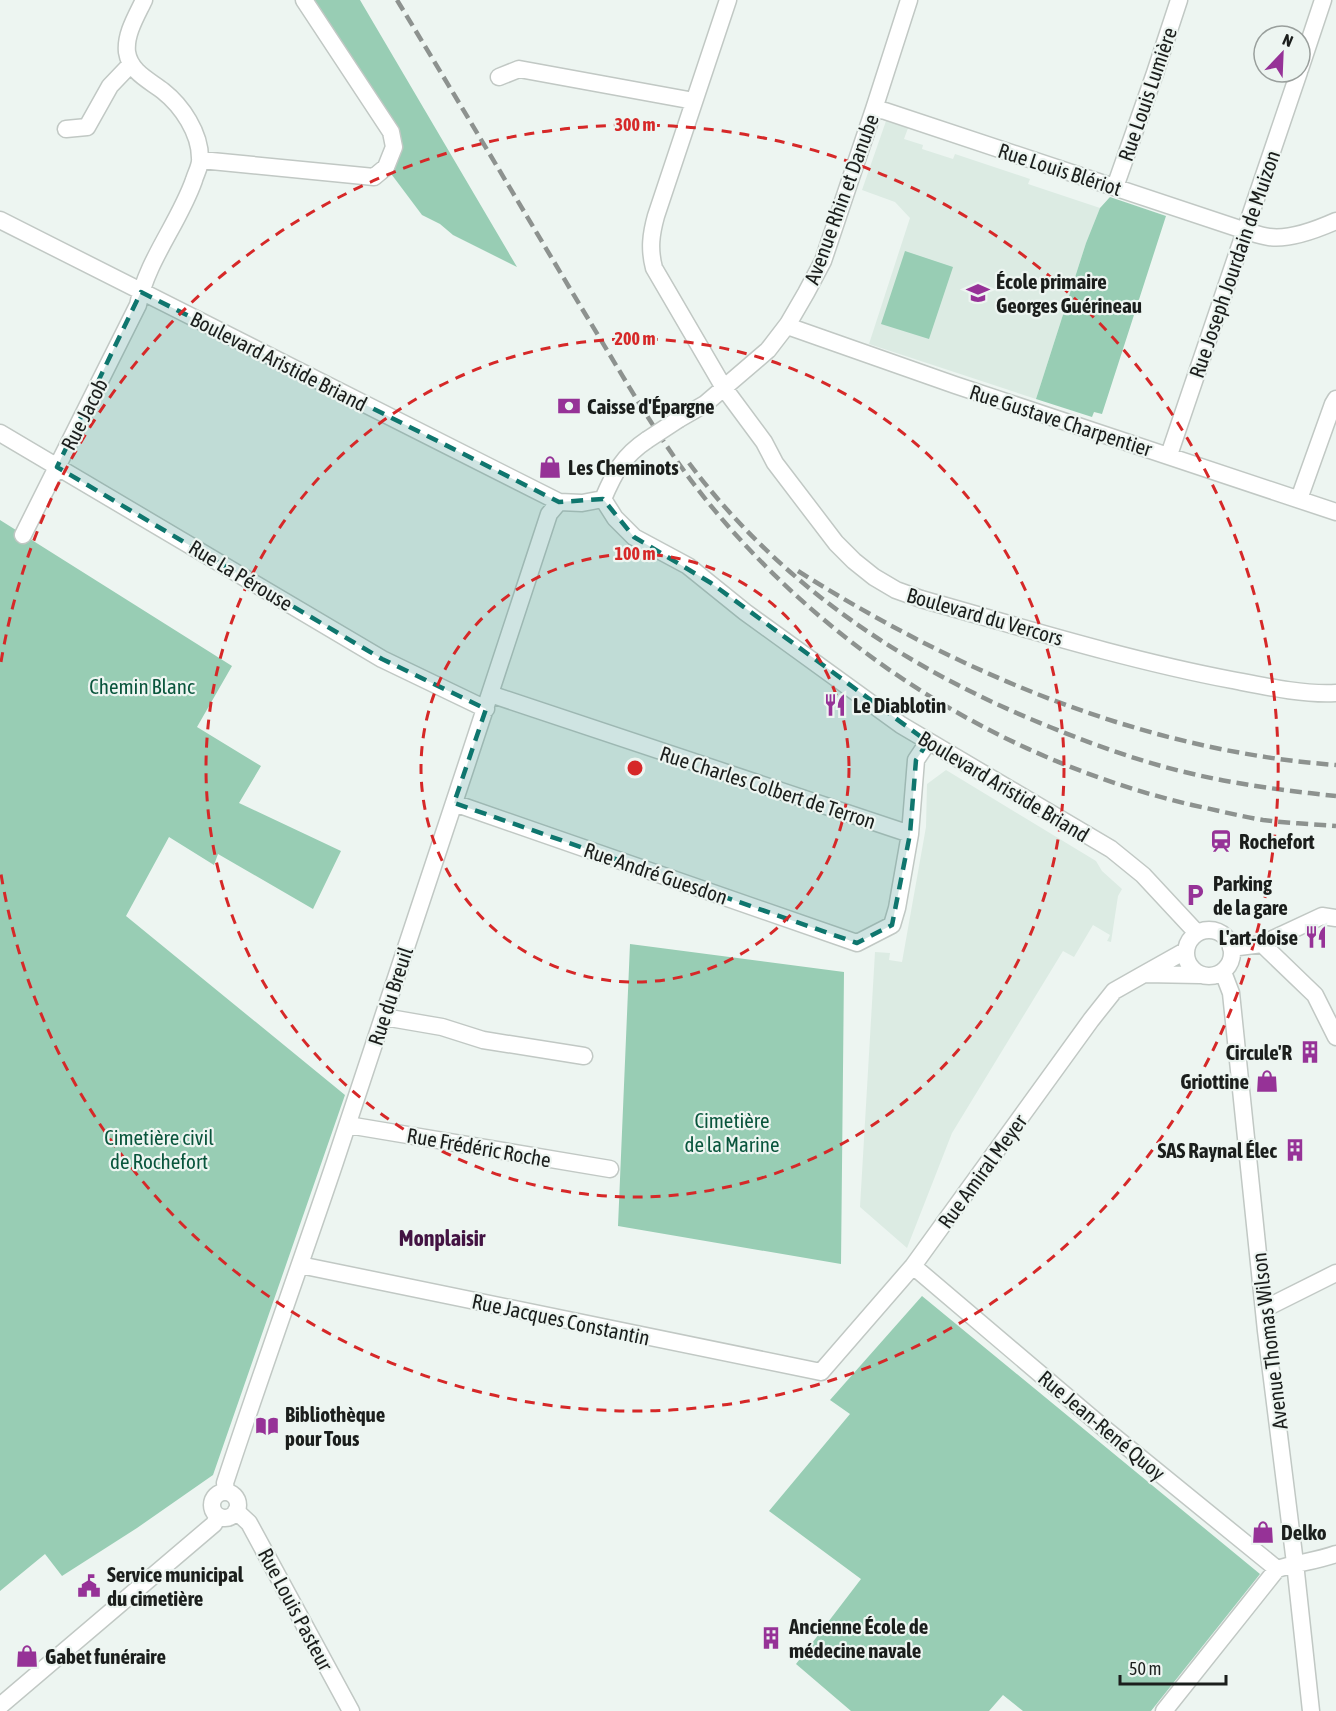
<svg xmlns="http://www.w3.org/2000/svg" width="1336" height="1711" font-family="'Asap Condensed',sans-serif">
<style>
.built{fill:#dcebe3}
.green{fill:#98cdb4}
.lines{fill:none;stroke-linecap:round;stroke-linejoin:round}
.minor-casing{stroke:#c1c8c4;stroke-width:19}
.minor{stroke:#fff;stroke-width:16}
.rail{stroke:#8d928f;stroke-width:4.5;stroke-dasharray:12 6;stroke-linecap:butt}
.minor-bridge-casing{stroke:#c1c8c4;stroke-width:19;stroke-linecap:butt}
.minor-bridge{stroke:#fff;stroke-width:16}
.marked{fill:#0f766e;fill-opacity:0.2;stroke:#0f766e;stroke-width:4.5;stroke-dasharray:12 8;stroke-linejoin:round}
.ring{fill:none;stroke:#d62828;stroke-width:3;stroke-dasharray:10 8}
.labels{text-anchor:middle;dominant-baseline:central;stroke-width:4.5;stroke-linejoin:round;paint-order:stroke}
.street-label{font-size:21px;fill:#1b1e1c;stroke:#edf5f1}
.poi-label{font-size:21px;font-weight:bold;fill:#1b1e1c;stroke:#edf5f1;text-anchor:start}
.park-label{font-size:21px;fill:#09553c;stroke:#edf5f1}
.neighbourhood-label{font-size:22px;font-weight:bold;fill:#431343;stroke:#edf5f1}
.centre{fill:#d62828;stroke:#edf5f1;stroke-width:3}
.ring-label{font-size:18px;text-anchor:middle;font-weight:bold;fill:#d62828;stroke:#edf5f1;stroke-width:4.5;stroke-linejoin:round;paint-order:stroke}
</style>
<rect width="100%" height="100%" fill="#edf5f1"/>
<path class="built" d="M886,121l22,7 -4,11 19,6 -1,4 31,10 2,-5 75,25 -2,5 72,24 -14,35 -50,156 -167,-55 41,-126 -15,-16 -33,-12z
M946,770l150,91 6,10 20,18 -4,7 -7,46 -4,-1 3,-6 -17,-10 -19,32 -11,-6 -111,182 -45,115 -47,-41 15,-255 15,1 -1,7 13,2 24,-135 1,-43z"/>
<path class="green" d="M304,0h56l157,267 -64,-32 -13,-11 -18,-9 -36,-48 8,-20z
M1110,197l56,19 -64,198 -8,-2 -2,5 -56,-18 50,-156 14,-35z
M905,251l48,16 -24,72 -48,-15z
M0,520l232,146 -35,61 64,39 -22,37 102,48 -28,58 -95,-55 -4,11 -45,-28 -43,79 219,179 -132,380 -76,53 -75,48 -17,-22 -45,37z
M630,944l214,28 -3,292 -223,-38z
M922,1296l338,278 -109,137h-128l-20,-16 -14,16h-138l-55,-47 65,-85 -92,-68 81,-97 -20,-14z"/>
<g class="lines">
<g class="minor-casing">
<path id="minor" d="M728,0l-72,216c-5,18 -7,33 -2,52l70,120 40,54 11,21 61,80 18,18 20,16 22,13 25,9c103,29 206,61 311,81 31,6 72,15 104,13
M1300,69l23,-69
M499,77l20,-8 175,32
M874,109l11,2 361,120c7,2 15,5 23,6 20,3 49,-8 67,-16
M66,129l21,-2 23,-41 21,-22
M201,160l173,17 12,-10 8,-20 -3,-15 -87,-132
M1115,187l40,-114 24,-73
M0,220l559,282 23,1 21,-4
M788,324l5,4 162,57 381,127
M679,419l26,-15 63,-54 20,-26 18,-31 17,-32 51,-152 35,-109
M0,433l382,226 104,50
M1169,455l130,-383
M603,499l12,19 19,19 54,29 57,46 156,113 210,124 32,26 54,58
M603,499c11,-26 20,-43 44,-59
M1299,499l34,-95 3,-5
M23,535l115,-230c9,-45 41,-82 56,-125 2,-7 7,-15 6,-22 0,-25 -18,-52 -37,-67 -14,-11 -33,-19 -36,-39 -2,-18 10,-37 17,-52
M490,694l420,140
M454,803l403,140 35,-18 5,-17 13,-74 6,-74 12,-18
M1186 953a23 23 0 1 1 46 0a23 23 0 1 1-46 0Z
M1262,944l53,51 21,42
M1231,948l31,-4 60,-28 14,2
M1185,951l-41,23 56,1
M1223,972l8,21 35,338 29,232 16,148
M384,1017l58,10 41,13 101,16
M348,1125l262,44
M300,1265l521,107 92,-106 178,-246 23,-29 30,-17
M913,1266l192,163 172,140c19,-6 40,-8 59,-15
M1264,1309l72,-36
M226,1491l-1,-8c35,-107 74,-214 110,-321 72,-215 143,-432 214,-648l10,-12
M212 1505a13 13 0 1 1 26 0a13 13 0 1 1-26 0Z
M236,1511l13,12 102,188
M0,1706l214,-182 4,-8
M1164,1711l113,-142"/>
</g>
<use href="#minor" class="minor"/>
<path class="rail" d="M397,0c62,102 123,205 184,307 41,67 80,138 130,199 123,149 294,255 481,299 24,5 47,11 71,15 24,3 49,4 73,6
M689,463c93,124 219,207 361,264 47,19 94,36 143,47 47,11 95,17 143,22
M798,571c161,102 346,180 538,194"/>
<g class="minor-bridge-casing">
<path id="minor-bridge" d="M647,440l32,-21"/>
</g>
<use href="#minor-bridge" class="minor-bridge"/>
</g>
<path class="marked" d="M141,292l418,210 44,-3 31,38 77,46 217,159 -12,18 -6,74 -18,91 -35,18 -403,-140 32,-94 -104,-50 -325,-192z"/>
<g class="ring">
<circle cx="635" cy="768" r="214"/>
<circle cx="635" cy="768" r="429"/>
<path d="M1 662A643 643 0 1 1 1 874"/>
</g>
<defs>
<g id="school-bare" transform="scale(1.8)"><path d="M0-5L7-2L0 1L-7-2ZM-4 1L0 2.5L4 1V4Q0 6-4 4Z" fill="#963297" stroke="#edf5f1" stroke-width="2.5" paint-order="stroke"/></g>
<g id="bank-bare" transform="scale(1.8)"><path d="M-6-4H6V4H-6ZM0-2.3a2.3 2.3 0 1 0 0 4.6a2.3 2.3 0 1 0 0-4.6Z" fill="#963297" stroke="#edf5f1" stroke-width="2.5" paint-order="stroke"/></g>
<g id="shop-bare" transform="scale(1.8)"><path d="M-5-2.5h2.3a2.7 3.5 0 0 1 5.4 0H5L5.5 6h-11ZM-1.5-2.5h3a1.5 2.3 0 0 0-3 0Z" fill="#963297" stroke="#edf5f1" stroke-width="2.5" paint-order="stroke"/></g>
<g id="restaurant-bare" transform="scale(1.8)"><path d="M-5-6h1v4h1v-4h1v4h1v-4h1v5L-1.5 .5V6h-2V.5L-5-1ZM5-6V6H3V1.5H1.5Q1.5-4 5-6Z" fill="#963297" stroke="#edf5f1" stroke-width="2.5" paint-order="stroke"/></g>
<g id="station-bare" transform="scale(1.8)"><path d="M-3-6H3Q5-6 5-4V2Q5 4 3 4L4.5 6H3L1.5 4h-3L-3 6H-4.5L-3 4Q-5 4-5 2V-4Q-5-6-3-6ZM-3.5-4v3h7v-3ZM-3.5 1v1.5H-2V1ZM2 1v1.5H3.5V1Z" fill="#963297" stroke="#edf5f1" stroke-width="2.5" paint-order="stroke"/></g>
<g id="parking-bare" transform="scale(1.8)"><path d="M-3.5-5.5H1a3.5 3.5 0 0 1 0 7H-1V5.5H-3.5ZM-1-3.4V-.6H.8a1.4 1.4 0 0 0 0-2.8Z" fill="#963297" stroke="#edf5f1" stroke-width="2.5" paint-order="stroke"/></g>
<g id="building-bare" transform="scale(1.8)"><path d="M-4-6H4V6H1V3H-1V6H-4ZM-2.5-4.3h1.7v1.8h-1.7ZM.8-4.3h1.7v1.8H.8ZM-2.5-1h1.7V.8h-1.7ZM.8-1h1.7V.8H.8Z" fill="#963297" stroke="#edf5f1" stroke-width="2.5" paint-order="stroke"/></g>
<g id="library-bare" transform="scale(1.8)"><path d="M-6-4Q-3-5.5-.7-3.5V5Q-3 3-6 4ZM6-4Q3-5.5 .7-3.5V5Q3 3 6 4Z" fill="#963297" stroke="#edf5f1" stroke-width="2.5" paint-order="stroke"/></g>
<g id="civic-bare" transform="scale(1.8)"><path d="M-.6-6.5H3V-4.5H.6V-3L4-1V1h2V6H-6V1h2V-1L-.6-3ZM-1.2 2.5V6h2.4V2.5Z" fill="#963297" stroke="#edf5f1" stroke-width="2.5" paint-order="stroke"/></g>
</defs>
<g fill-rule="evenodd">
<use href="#school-bare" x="978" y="293"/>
<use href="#bank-bare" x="569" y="406"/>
<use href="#shop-bare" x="550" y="467"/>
<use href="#restaurant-bare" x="835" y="705"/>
<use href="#station-bare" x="1221" y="841"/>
<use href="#parking-bare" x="1195" y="895"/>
<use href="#restaurant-bare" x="1316" y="937"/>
<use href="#building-bare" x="1310" y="1052"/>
<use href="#shop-bare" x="1267" y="1081"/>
<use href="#building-bare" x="1295" y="1150"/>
<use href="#library-bare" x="267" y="1426"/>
<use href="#shop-bare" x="1263" y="1532"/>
<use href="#civic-bare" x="89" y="1586"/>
<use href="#building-bare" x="771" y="1638"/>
<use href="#shop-bare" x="27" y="1656"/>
</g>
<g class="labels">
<g class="street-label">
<text transform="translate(1147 94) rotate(-71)">Rue Louis Lumière</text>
<text transform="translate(1060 169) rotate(18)">Rue Louis Blériot</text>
<text transform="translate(841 199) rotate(-70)">Avenue Rhin et Danube</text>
<text transform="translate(1234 264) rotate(-71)">Rue Joseph Jourdain de Muizon</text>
<text transform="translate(279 361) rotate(27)">Boulevard Aristide Briand</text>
<text transform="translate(84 414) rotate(-63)">Rue Jacob</text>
<text transform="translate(1061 420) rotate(18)">Rue Gustave Charpentier</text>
<text transform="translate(241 575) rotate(31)">Rue La Pérouse</text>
<text transform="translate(985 616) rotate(16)">Boulevard du Vercors</text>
<text transform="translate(1004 786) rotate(31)">Boulevard Aristide Briand</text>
<text transform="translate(768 787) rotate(18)">Rue Charles Colbert de Terron</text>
<text transform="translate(656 873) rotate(19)">Rue André Guesdon</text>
<text transform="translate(390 996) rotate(-72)">Rue du Breuil</text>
<text transform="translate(479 1147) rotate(10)">Rue Frédéric Roche</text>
<text transform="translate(982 1171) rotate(-54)">Rue Amiral Meyer</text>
<text transform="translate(561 1319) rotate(12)">Rue Jacques Constantin</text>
<text transform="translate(1269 1341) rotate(-97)">Avenue Thomas Wilson</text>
<text transform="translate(1102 1425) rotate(40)">Rue Jean-René Quoy</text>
<text transform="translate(296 1609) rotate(62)">Rue Louis Pasteur</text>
</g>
<g class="poi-label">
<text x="996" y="281">École primaire<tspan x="996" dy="24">Georges Guérineau</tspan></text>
<text x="587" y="406">Caisse d'Épargne</text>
<text x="568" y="467">Les Cheminots</text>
<text x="853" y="705">Le Diablotin</text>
<text x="1239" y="841">Rochefort</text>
<text x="1213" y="883">Parking<tspan x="1213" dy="24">de la gare</tspan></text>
<text x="1298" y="937" text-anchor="end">L'art-doise</text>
<text x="1292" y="1052" text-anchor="end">Circule'R</text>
<text x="1249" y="1081" text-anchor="end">Griottine</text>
<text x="1277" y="1150" text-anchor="end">SAS Raynal Élec</text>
<text x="285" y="1414">Bibliothèque<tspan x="285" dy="24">pour Tous</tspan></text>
<text x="1281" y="1532">Delko</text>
<text x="107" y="1574">Service municipal<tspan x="107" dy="24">du cimetière</tspan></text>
<text x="789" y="1626">Ancienne École de<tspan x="789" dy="24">médecine navale</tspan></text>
<text x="45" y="1656">Gabet funéraire</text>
</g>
<g class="park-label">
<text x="142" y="686">Chemin Blanc</text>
<text x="732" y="1120">Cimetière<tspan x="732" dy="24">de la Marine</tspan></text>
<text x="159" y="1137">Cimetière civil<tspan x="159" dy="24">de Rochefort</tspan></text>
</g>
<g class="neighbourhood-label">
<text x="442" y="1238">Monplaisir</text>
</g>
</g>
<circle cx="635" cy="768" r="9" class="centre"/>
<g class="ring-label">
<text x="635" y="131">300 m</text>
<text x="635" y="345">200 m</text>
<text x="635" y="560">100 m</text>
</g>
<g transform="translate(1282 54) rotate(23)"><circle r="28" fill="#edf5f1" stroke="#999f9c" stroke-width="1.5"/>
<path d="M0-4.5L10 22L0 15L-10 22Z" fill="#963297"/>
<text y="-9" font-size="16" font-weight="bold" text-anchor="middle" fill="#1b1e1c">N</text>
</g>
<path d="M1120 1675v9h106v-9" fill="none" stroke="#1b1e1c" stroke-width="3"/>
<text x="1129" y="1675" font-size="18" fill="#1b1e1c" stroke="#edf5f1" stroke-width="4.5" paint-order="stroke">50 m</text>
</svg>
